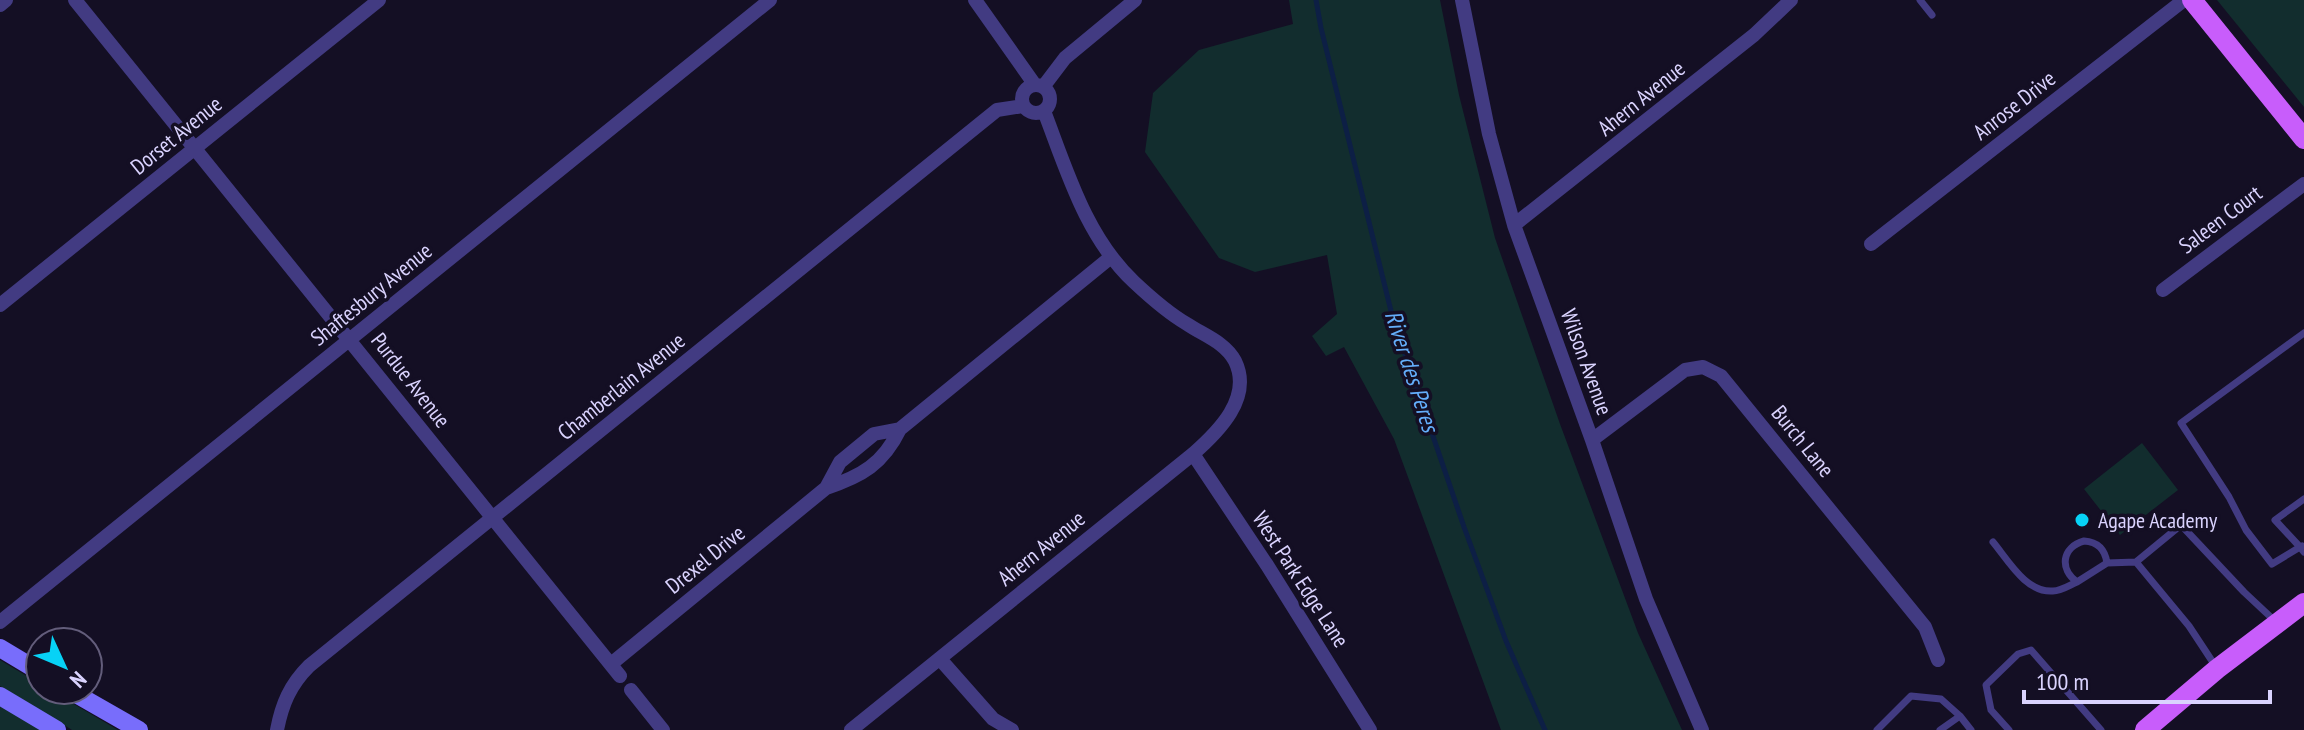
<svg xmlns="http://www.w3.org/2000/svg" width="2304" height="730" font-family="'PT Sans Narrow',sans-serif">
<style>
.green{fill:#122d2e}
.lines{fill:none;stroke-linecap:round;stroke-linejoin:round}
.stream{stroke:#0d1f45;stroke-width:5}
.lane{stroke:#423b82;stroke-width:7}
.street{stroke:#423b82;stroke-width:14}
.secondary{stroke:#786dfb;stroke-width:18}
.primary{stroke:#c85dfb;stroke-width:20}
.poi-dot{fill:#07d2f6;stroke:#140f24;stroke-width:3}
.labels{text-anchor:middle;dominant-baseline:central;stroke-width:7;stroke-linejoin:round;paint-order:stroke}
.street-label{font-size:22px;fill:#dad3fe;stroke:#140f24}
.poi-label{font-size:22px;fill:#dad3fe;stroke:#140f24;text-anchor:start}
.water-label{font-size:24px;font-style:italic;fill:#64aefb;stroke:#140f24}
</style>
<rect width="100%" height="100%" fill="#140f24"/>
<path class="green" d="M1289,0h151l19,95 36,143 65,186 78,209 44,97h-181l-107,-291 -50,-92 -18,9 -14,-20 25,-22 -10,-59 -72,17 -36,-14 -74,-106 8,-59 46,-43 94,-26z
M2217,0h87v107z
M2142,443l36,47 -58,45 -36,-46z
M0,660l40,24v6h10l68,40h-46l-3,-2 -69,-42z
M0,700l46,30h-46z"/>
<g class="lines">
<path class="stream" d="M1316,0l5,28 72,291 71,208 42,114 39,89"/>
<path class="lane" d="M1920,0l12,15
M2304,333l-123,90 48,74 17,33 26,34 28,-17 4,5
M2084,541c14,1 21,8 23,22l-30,19c-18,-13 -15,-35 7,-41z
M1993,542c15,18 33,51 60,49 8,0 17,-6 24,-9
M2302,546l-2,1 -25,-27 29,-21
M2107,563l29,-1
M2216,667l-27,-41 -53,-64 45,-37 63,67 32,30
M1877,730l34,-34 30,3 19,17
M1940,730l20,-14 11,14
M2009,730l-18,-20 -5,-25 32,-31 13,-4 70,80"/>
<path class="street" d="M75,0l545,676
M975,0l60,85
M1462,0l27,134 25,91 78,215 54,159 56,131
M0,5l6,-5
M1022 99a14 14 0 1 1 28 0a14 14 0 1 1-28 0Z
M1043,87l22,-29 70,-58
M1514,225l240,-190 37,-35
M1871,244l313,-244
M2163,290l141,-106
M0,305l379,-305
M1592,440l93,-70 18,-3 18,9 204,251 13,33
M1193,454l74,111 103,165
M826,488l14,-26 34,-28 26,-5
M0,622l770,-622
M940,659l53,60 19,11
M611,664l215,-176c36,-12 57,-24 74,-59l211,-172
M631,690l32,40
M277,730c5,-26 13,-45 32,-64l688,-556 26,-4
M851,730l342,-276c25,-22 60,-56 42,-93 -10,-19 -32,-26 -48,-37 -19,-11 -37,-27 -53,-42 -48,-45 -67,-111 -90,-171"/>
<path class="secondary" d="M0,648l40,24
M69,690l70,40
M0,696l57,34"/>
<path class="primary" d="M2192,0l112,139
M2145,730l72,-61 87,-66"/>
</g>
<circle class="poi-dot" cx="2082" cy="520" r="8"/>
<g class="labels">
<g class="street-label">
<text transform="translate(1641 98) rotate(-39)">Ahern Avenue</text>
<text transform="translate(2014 105) rotate(-38)">Anrose Drive</text>
<text transform="translate(176 135) rotate(-39)">Dorset Avenue</text>
<text transform="translate(2220 219) rotate(-37)">Saleen Court</text>
<text transform="translate(371 294) rotate(-39)">Shaftesbury Avenue</text>
<text transform="translate(1587 362) rotate(70)">Wilson Avenue</text>
<text transform="translate(411 380) rotate(52)">Purdue Avenue</text>
<text transform="translate(621 386) rotate(-39)">Chamberlain Avenue</text>
<text transform="translate(1803 441) rotate(51)">Burch Lane</text>
<text transform="translate(1041 548) rotate(-39)">Ahern Avenue</text>
<text transform="translate(705 559) rotate(-39)">Drexel Drive</text>
<text transform="translate(1301 579) rotate(57)">West Park Edge Lane</text>
</g>
<g class="poi-label">
<text x="2098" y="520">Agape Academy</text>
</g>
<g class="water-label">
<text transform="translate(1412 371) rotate(72)">River des Peres</text>
</g>
</g>
<g transform="translate(64 666) rotate(134)"><circle r="38" fill="#140f24" stroke="#635d7b" stroke-width="2"/>
<path d="M0-6L14 30L0 20L-14 30Z" fill="#07d2f6"/>
<text y="-12" font-size="22" font-weight="bold" text-anchor="middle" fill="#dad3fe">N</text>
</g>
<path d="M2024 690v12h246v-12" fill="none" stroke="#dad3fe" stroke-width="4"/>
<text x="2036" y="690" font-size="24" fill="#dad3fe" stroke="#140f24" stroke-width="6" paint-order="stroke">100 m</text>
</svg>
